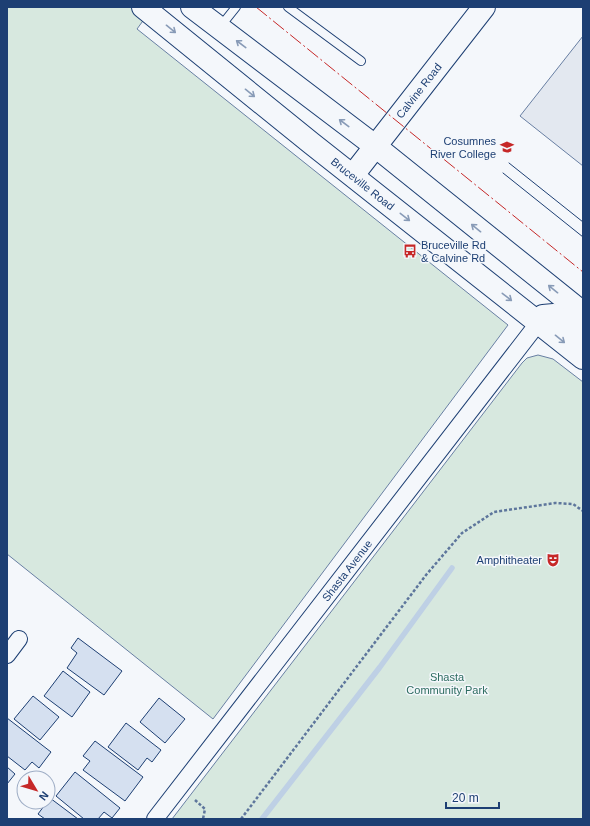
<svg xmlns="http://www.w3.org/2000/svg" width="590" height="826" font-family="Arial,sans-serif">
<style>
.green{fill:#d7e8df;stroke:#687fa3}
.parking{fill:#e3e8f0;stroke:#687fa3}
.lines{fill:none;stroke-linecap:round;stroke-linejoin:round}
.stream{stroke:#bed0e5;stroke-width:5.5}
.building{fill:#d5e0f0;stroke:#1d3f73}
.lane-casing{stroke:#1d3f73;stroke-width:10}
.street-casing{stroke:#1d3f73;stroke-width:18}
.secondary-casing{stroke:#1d3f73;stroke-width:24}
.path{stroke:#5e769c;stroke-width:2.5;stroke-dasharray:3 2;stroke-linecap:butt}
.lane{stroke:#f4f7fb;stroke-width:8}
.street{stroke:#f4f7fb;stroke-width:16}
.secondary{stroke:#f4f7fb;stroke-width:22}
.tram{stroke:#1d3f73;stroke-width:1}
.power{stroke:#c62828;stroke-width:1;stroke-dasharray:14 3 2 3;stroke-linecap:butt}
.oneway{stroke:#889bb7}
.labels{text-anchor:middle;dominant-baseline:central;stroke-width:3;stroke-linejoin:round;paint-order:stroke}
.street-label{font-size:11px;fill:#1d3f73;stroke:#f4f7fb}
.poi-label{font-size:11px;fill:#1d3f73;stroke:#f4f7fb;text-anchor:end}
.park-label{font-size:11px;fill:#2c6c60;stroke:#f4f7fb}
</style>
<rect width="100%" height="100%" fill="#f4f7fb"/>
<path class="green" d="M7,7h146l-16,22 371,296 -295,394 -206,-165z
M538,355l15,4 30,23v437h-411l350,-456 5,-5z"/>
<path class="parking" d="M583,36v130l-63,-50z"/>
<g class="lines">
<path class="stream" d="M262,819l118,-152 72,-99"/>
</g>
<path class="building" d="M78,638l44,33 -18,24 -37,-27 10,-15 -6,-5z
M63,671l27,21 -18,25 -28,-21z
M33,696l26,21 -19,23 -26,-21z
M159,698l26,21 -20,24 -25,-21z
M7,718l44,34 -12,16 -7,-6 -7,8 -18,-14z
M126,723l35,27 -9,12 -5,-4 -9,12 -30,-23z
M95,741l48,36 -18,24 -42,-31 7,-9 -7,-5z
M7,767l8,7 -8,10z
M75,772l45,36 -8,10 -8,-6 -6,7h-14l-28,-23z
M50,798l28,21h-33l-7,-5z"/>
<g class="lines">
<g class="lane-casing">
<path id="lane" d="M288,7l73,54
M220,27l16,-20"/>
</g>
<g class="street-casing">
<g id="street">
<path d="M7,655l12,-16"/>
<path id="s1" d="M155,819l384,-497"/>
</g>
</g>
<g class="secondary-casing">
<g id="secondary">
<path id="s2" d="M143,7l168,136 272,215"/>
<path d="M192,7l183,139 208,167"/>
<path id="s3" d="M353,175l131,-168"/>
<path d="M539,322l4,-6 11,-1 29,21"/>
</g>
</g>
<path class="path" d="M195,800l10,9 -2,10
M241,819l185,-244 36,-42 32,-21 61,-9 18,1 10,7"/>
<use href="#lane" class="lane"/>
<use href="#street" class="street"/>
<use href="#secondary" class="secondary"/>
<path class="tram" d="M509,163l74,59
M503,173l80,64"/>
<path class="power" d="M256,7l327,265"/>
</g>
<defs><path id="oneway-shaft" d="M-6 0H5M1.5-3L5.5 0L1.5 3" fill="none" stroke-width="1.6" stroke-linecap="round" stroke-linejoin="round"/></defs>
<g class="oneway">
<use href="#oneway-shaft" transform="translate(171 29) rotate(39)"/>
<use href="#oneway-shaft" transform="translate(241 44) rotate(-143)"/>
<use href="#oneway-shaft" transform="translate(250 93) rotate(39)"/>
<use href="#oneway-shaft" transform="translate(344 123) rotate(-143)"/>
<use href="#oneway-shaft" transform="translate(405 217) rotate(38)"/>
<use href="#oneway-shaft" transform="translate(476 228) rotate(-141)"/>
<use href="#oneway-shaft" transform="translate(553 289) rotate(-141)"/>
<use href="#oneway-shaft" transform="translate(507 297) rotate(38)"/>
<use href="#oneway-shaft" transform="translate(560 339) rotate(39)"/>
</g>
<defs>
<g id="university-bare" transform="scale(1.08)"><path d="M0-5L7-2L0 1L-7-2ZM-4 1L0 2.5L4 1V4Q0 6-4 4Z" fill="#c62828" stroke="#f4f7fb" stroke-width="2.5" paint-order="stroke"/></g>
<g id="bus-bare" transform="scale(1.08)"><path d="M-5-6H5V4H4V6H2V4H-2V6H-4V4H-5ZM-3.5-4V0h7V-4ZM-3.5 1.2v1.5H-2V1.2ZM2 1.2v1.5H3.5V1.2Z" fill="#c62828" stroke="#f4f7fb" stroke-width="2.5" paint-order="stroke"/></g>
<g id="theatre-bare" transform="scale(1.08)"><path d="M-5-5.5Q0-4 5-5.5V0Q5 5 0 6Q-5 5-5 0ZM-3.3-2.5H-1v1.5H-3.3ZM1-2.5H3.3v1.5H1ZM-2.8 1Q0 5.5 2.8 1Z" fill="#c62828" stroke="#f4f7fb" stroke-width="2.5" paint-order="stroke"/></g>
</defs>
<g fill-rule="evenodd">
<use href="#university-bare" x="507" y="147"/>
<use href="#bus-bare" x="410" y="251"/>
<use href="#theatre-bare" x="553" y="560"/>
</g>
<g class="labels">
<g class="street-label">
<text stroke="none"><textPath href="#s3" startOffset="107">Calvine Road</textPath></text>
<text stroke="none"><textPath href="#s2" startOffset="282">Bruceville Road</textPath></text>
<text stroke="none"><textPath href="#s1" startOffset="314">Shasta Avenue</textPath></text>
</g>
<g class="poi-label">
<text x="496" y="141">Cosumnes<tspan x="496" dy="13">River College</tspan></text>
<text x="421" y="245" text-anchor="start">Bruceville Rd<tspan x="421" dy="13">&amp; Calvine Rd</tspan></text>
<text x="542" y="560">Amphitheater</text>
</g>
<g class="park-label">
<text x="447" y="677">Shasta<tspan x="447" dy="13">Community Park</tspan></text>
</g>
</g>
<rect width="590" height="826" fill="none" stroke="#1d3f73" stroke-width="16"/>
<g transform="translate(36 790) rotate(128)"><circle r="19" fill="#f4f7fb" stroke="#9eadc5"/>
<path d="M0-3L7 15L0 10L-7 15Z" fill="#c62828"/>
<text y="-6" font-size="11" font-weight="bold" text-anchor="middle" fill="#1d3f73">N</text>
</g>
<path d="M446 802v6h53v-6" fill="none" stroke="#1d3f73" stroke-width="2"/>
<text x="452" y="802" font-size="12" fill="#1d3f73" stroke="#f4f7fb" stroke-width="3" paint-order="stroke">20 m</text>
</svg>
